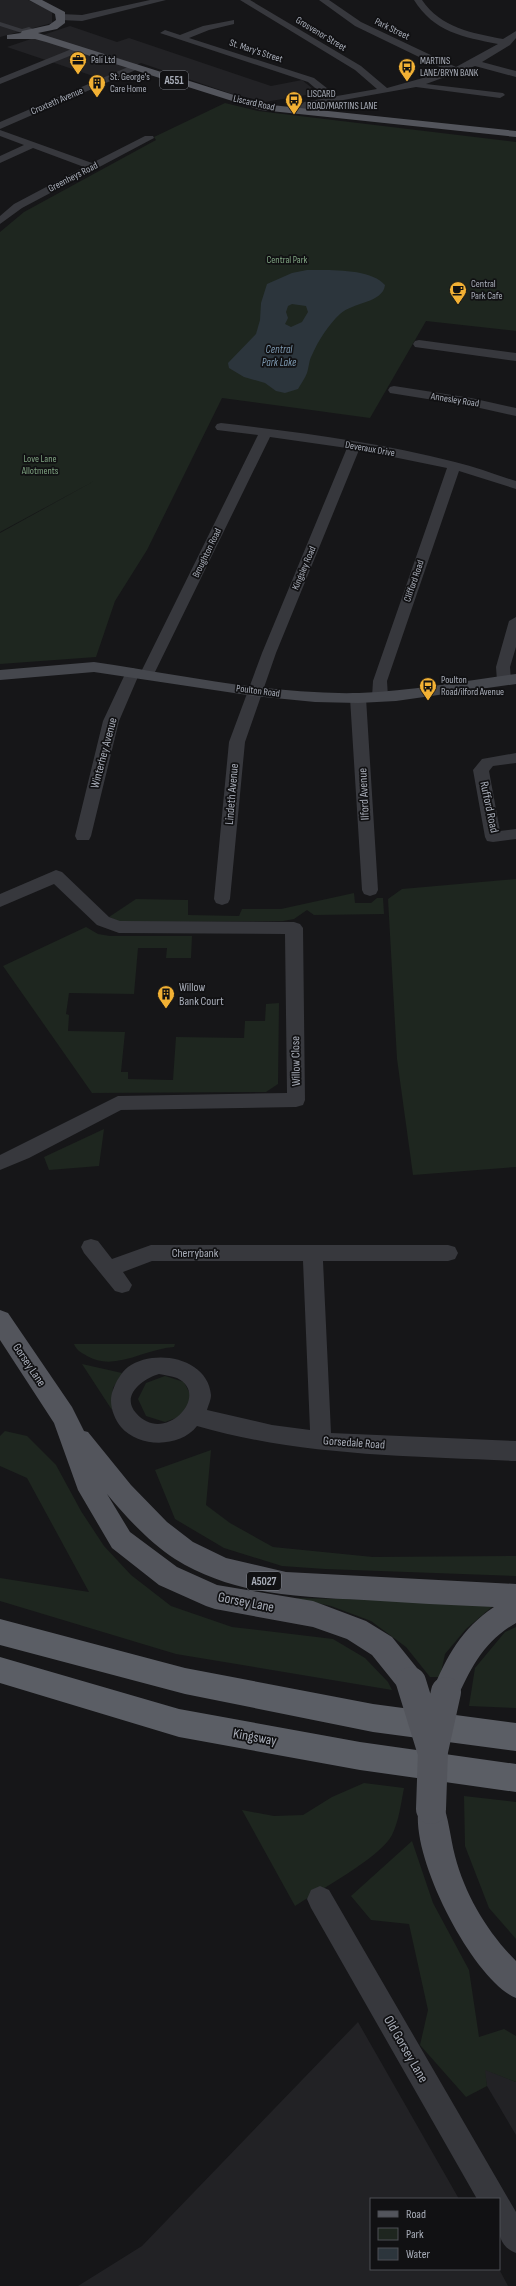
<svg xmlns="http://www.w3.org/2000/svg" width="516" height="2286" font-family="'Sofia Sans Condensed',sans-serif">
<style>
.built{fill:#222225}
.green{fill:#1e261f}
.water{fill:#2c353c;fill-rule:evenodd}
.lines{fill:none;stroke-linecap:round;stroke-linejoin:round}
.pedestrian{fill:#37383d;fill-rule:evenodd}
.minor{fill:#37383d;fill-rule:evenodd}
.secondary{fill:#45474d;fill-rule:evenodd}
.primary{fill:#53555c;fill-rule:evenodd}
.trunk{fill:#5b5e65;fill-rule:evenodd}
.primary-bridge{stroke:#53555c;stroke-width:30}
.labels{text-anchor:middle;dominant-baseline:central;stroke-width:3.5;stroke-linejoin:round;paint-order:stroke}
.far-street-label{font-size:10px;fill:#a8adb8;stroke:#111113}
.far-poi-label{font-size:10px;fill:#a8adb8;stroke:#111113;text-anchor:start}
.far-park-label{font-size:10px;fill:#7fa381;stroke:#111113}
.shield{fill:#111113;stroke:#7b7e86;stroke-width:1}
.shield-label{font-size:11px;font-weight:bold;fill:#a8adb8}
.far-water-label{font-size:11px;font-style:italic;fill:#7f9bb3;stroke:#111113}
.street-label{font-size:12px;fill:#a8adb8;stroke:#111113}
.poi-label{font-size:12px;fill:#a8adb8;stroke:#111113;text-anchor:start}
.near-street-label{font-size:14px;fill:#a8adb8;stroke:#111113}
</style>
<rect width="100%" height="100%" fill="#161618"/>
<path class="built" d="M0,0h28l17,8 7,4v11l-52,14z
M70,26l47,16 12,-4 142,48 31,-6 16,13 -53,9 -36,-9 -88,-30 -39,16 -95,-32z
M358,2022l101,177h-88v70h128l9,17h-430l64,-40z
M484,2069l32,13v53l-29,-49z"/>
<path class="green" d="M225,103l33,8 258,31v189l-90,-10 -56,97 -148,-20 -75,152 -32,51 -19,56 -96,7v-131l96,-53 -96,52v-300l24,-20 132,-72 -2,-3z
M516,879v288l-103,8 -16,-116 -9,-160 14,-10z
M354,893l1,10h16l6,-5h6l1,16 -70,1 -7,-5 -13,9 -11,2 -162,1 -12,-5 27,-18 52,1v15l51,1 3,-7h39z
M86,927l12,7 12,2h82l-1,22h-25l1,-10h-29l-4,46 -65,-1 -3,21 3,1 -1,16 57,1 -4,40h7v7l45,1 3,-43 68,1 1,-17h20l1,-17 13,-1 -1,81 -12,8 -174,1 -89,-127z
M104,1129l-5,37 -50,4 -5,-13z
M74,1344h101l-1,3c-30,2 -60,25 -87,9 -5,-3 -11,-6 -13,-12z
M82,1364l40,9 -9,15 -1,22z
M165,1376l19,6 8,16 -8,17 -19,7 -19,-6 -8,-17 8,-16z
M5,1431l22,5 29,29 25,46 23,35 27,29 40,31 61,21 101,12 32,19 23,24 4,8 -216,-36 -176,-53v-23l89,14 -62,-114 -27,-12v-30z
M211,1450l-5,55 24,18 43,24 100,10 143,-1v20l-191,-7 -43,-3 -58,-18 -49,-29 -20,-49z
M294,1598l104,2 96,5 -28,24 -21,25 -5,23h-10l-24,-30 -35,-26 -40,-15z
M516,1627v81l-47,-2 6,-38 30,-36z
M364,1783l40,5c-3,15 -5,33 -12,47 -12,23 -74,56 -97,71l-53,-96 32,6 29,-1 29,-18z
M464,1796l52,6v137l-27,-31 -24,-62z
M412,1841l21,62 36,67 10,67 25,-8 12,7v46l-31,-12 2,16 -21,11 -46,-52 8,-35 -19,-86 -38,-4 -20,-24z"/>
<path class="water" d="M307,270c20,0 64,-2 78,15 -2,18 -32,17 -45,29 -11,10 -22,27 -28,41 -3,5 -3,12 -5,18 -2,5 -6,11 -9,16l-13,4 -9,-2 -11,-8 -21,-6 -15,-9 -1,-5 28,-29 4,-14 1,-17 6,-19 25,-11zM292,304l14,2 2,6 -6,10 -11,5 -6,-3 3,-6 -2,-6 2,-6z"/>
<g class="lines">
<path class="pedestrian" d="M0,22l22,7 7,-2 8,4 -15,2 -22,-7z"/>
<path class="minor" d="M150,0h16l-84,21 -21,-1 -4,-3 4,-3 21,1z
M240,0h10l111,66 26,22 61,-17 -93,-45 -36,-26h10l32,22 95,45 42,-23c-35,-7 -64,-12 -84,-44h8c19,28 50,33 81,39l13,-8v7l-6,7 -28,17 34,9v6l-41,-11 -49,18 77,9 2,2 -5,3 -84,-11 -106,19 -6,7h-6l-2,-2 8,-9 23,-4 -19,-16 -148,-49 5,-3 15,5 23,-9 31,-6v4l-25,6 -20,8 125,40 23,18 40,-7 -22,-19z
M79,46l5,3 -2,2 -82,33v-6z
M135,64l3,1v4l-138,60v-7z
M0,130l92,33 53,-27h8l1,2 -132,70 -22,16v-8l14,-12 70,-37 -51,-19 -33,15v-7l24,-11 -24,-9z
M419,340l97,13v8l-101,-14 -2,-3 2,-3z
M394,386l77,12 45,10v8l-45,-10 -81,-13 -2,-3 2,-3z
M221,423c78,9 157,19 234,39 21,5 41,13 61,19v8l-57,-18 -72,210 1,16 -3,3h-10l-3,-3 1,-16 74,-213 -88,-18 -83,203 -31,89 -15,157 -2,4 -6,2 -6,-2 -2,-4 15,-157 33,-89 85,-205 -77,-11 -116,237 -7,4 -5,-1 -2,-3 118,-239 -41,-5 -2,-3 2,-3z
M516,617v30l-6,20 1,14 -7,4 -7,-4 -1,-14 13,-46z
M133,668l7,4 -21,49 -28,115 -2,4h-12l-2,-4 28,-115 23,-49z
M358,693l5,2 3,3 12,192 -2,4 -6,2 -6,-2 -2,-4 -12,-192 3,-3z
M516,753v10l-23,3 -4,5 11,60 16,-2v10l-23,3 -6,-1 -2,-4 -12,-67 9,-11z
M56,870l6,2 47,45 11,4 174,1 6,2 3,4 2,172 -2,5 -7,2 -175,3 -92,48 -29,12v-15l118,-59 169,-3 -2,-159 -166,-1 -22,-8 -43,-41 -54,23v-13z
M91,1239l7,2 14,18 39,-14h297l7,2 3,6 -3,6 -7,2h-125l8,172 185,8v20c-107,-5 -214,-5 -319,-35 -17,22 -58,22 -76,1 -8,-10 -13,-25 -8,-37 3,-9 8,-17 15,-23 27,-19 80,-9 83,28 0,5 -3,11 -4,15l65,15 38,5 -7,-169h-151l-29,11 9,13 -3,6 -7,2 -7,-2 -31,-38 -3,-6 3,-6zM159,1374c5,1 13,2 18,4 35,17 -13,68 -41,35 -16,-18 8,-35 23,-39z
M320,1886l9,4 187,322v41c-23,-9 -17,-32 -17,-54h-22l-166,-291 -4,-9 4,-9z"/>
<path class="secondary" d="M94,662c87,13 177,33 265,31 53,-2 105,-12 157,-19v10l-120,17 -38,2 -43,-1 -61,-6 -160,-24 -94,8v-10z"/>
<path class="primary" d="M29,0h13l23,12v11l-8,6 -19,4 224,71 254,27v6l-255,-27 -215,-68 -11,-3h-28v-4l14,-2 1,-2 27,-6 7,-5 -1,-6z
M0,1310l8,3 64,94 12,24 4,1 43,53 36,37 26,20 33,16 60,14 230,12v39c-32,18 -46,46 -60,78l-10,4 -10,-4 -4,-9c14,-35 30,-64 62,-85 -43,-2 -87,-4 -130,-7 -65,-3 -132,-5 -189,-41 -26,-17 -48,-41 -68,-65l23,38 47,35 40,18 96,16 53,20 26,16 29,36 4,9 -4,9 -10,4 -10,-4 -29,-36 -25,-16 -34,-12 -98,-18 -9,-3 -47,-21 -47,-37 -34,-58 -24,-67 -54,-83z
M431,1795l10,4c8,18 9,38 14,57 10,39 33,77 61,105v37c-44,-18 -114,-154 -95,-199z"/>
<path class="trunk" d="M0,1619l185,49 188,36 143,19v28l-143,-19 -188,-38 -185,-49z
M0,1657l179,52 181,33 156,22v28l-156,-22 -181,-33 -179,-54z"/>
<path class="primary-bridge" d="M411,1682l21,68
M431,1809l2,-58 13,-59"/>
</g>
<defs>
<g id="office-pin" transform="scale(0.9)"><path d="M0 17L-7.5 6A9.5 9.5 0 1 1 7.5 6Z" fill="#f2b134" stroke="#111113"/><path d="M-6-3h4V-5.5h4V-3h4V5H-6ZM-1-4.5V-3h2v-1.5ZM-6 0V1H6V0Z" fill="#111"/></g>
<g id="bus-pin" transform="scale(0.9)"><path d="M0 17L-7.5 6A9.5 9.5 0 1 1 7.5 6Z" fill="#f2b134" stroke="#111113"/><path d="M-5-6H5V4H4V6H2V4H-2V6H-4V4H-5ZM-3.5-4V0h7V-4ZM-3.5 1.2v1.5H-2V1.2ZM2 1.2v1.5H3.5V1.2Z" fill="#111"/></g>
<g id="building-pin" transform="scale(0.9)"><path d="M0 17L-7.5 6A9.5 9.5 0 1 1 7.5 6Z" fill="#f2b134" stroke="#111113"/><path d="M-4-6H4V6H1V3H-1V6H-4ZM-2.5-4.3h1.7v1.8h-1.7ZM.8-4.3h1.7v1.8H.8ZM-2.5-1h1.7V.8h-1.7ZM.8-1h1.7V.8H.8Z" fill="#111"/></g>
<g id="cafe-pin" transform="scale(0.9)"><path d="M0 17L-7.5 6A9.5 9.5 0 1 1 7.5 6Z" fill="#f2b134" stroke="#111113"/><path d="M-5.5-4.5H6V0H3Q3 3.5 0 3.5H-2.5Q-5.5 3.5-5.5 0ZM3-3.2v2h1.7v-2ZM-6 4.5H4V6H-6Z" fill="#111"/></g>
</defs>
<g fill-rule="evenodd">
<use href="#office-pin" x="78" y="60"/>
<use href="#bus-pin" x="407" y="67"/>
<use href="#building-pin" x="97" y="83"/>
<use href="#bus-pin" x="294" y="100"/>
<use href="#cafe-pin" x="458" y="290"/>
<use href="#bus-pin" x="428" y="686"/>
<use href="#building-pin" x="166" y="994"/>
</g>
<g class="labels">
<g class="far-street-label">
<text transform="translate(392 29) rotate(26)">Park Street</text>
<text transform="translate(321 34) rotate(31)">Grosvenor Street</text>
<text transform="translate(256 51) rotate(18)">St. Mary's Street</text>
<text transform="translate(57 101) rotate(-23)">Croxteth Avenue</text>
<text transform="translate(254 103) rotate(13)">Liscard Road</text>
<text transform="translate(73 177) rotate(-27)">Greenheys Road</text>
<text transform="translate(455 400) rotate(9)">Annesley Road</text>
<text transform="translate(370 449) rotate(10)">Deveraux Drive</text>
<text transform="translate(207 553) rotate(-64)">Broughton Road</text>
<text transform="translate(304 568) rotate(-67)">Kingsley Road</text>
<text transform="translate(414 581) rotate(-71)">Clifford Road</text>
<text transform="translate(258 691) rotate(7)">Poulton Road</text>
</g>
<g class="far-poi-label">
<text x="91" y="60">Pali Ltd</text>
<text x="420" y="61">MARTINS<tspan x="420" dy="12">LANE/BRYN BANK</tspan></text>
<text x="110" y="77">St. George's<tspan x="110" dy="12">Care Home</tspan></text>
<text x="307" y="94">LISCARD<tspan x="307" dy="12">ROAD/MARTINS LANE</tspan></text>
<text x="471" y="284">Central<tspan x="471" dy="12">Park Cafe</tspan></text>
<text x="441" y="680">Poulton<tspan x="441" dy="12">Road/ilford Avenue</tspan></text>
</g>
<g class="far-park-label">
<text x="287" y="260">Central Park</text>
<text x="40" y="459">Love Lane<tspan x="40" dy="12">Allotments</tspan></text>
</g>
<g class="shield">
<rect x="160" y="71" width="28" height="18" rx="3"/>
<rect x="247" y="1572" width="34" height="18" rx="3"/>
</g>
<g class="shield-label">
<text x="174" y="80">A551</text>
<text x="264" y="1581">A5027</text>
</g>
<g class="far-water-label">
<text x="279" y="349">Central<tspan x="279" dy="13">Park Lake</tspan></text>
</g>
<g class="street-label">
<text transform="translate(104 753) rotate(-75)">Winterhey Avenue</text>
<text transform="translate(232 794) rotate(-85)">Lindeth Avenue</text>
<text transform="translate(364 794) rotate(-93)">Ilford Avenue</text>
<text transform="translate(489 807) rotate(78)">Rufford Road</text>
<text transform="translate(296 1061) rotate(-91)">Willow Close</text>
<text x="195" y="1253">Cherrybank</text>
<text transform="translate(29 1365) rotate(56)">Gorsey Lane</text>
<text transform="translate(354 1443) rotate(4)">Gorsedale Road</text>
</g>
<g class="poi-label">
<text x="179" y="987">Willow<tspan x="179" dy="14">Bank Court</tspan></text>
</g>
<g class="near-street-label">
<text transform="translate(246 1602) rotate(11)">Gorsey Lane</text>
<text transform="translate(255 1737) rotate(10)">Kingsway</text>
<text transform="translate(406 2049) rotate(60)">Old Gorsey Lane</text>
</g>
</g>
<rect x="370" y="2198" width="130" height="72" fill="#111113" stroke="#4d4f55"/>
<rect x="378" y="2211" width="20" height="6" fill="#53555c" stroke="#4d4f55"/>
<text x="406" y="2218" font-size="12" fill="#a8adb8">Road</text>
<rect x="378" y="2228" width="20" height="12" fill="#1e261f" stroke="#4d4f55"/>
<text x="406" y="2238" font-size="12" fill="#a8adb8">Park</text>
<rect x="378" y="2248" width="20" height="12" fill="#2c353c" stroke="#4d4f55"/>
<text x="406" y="2258" font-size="12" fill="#a8adb8">Water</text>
</svg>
